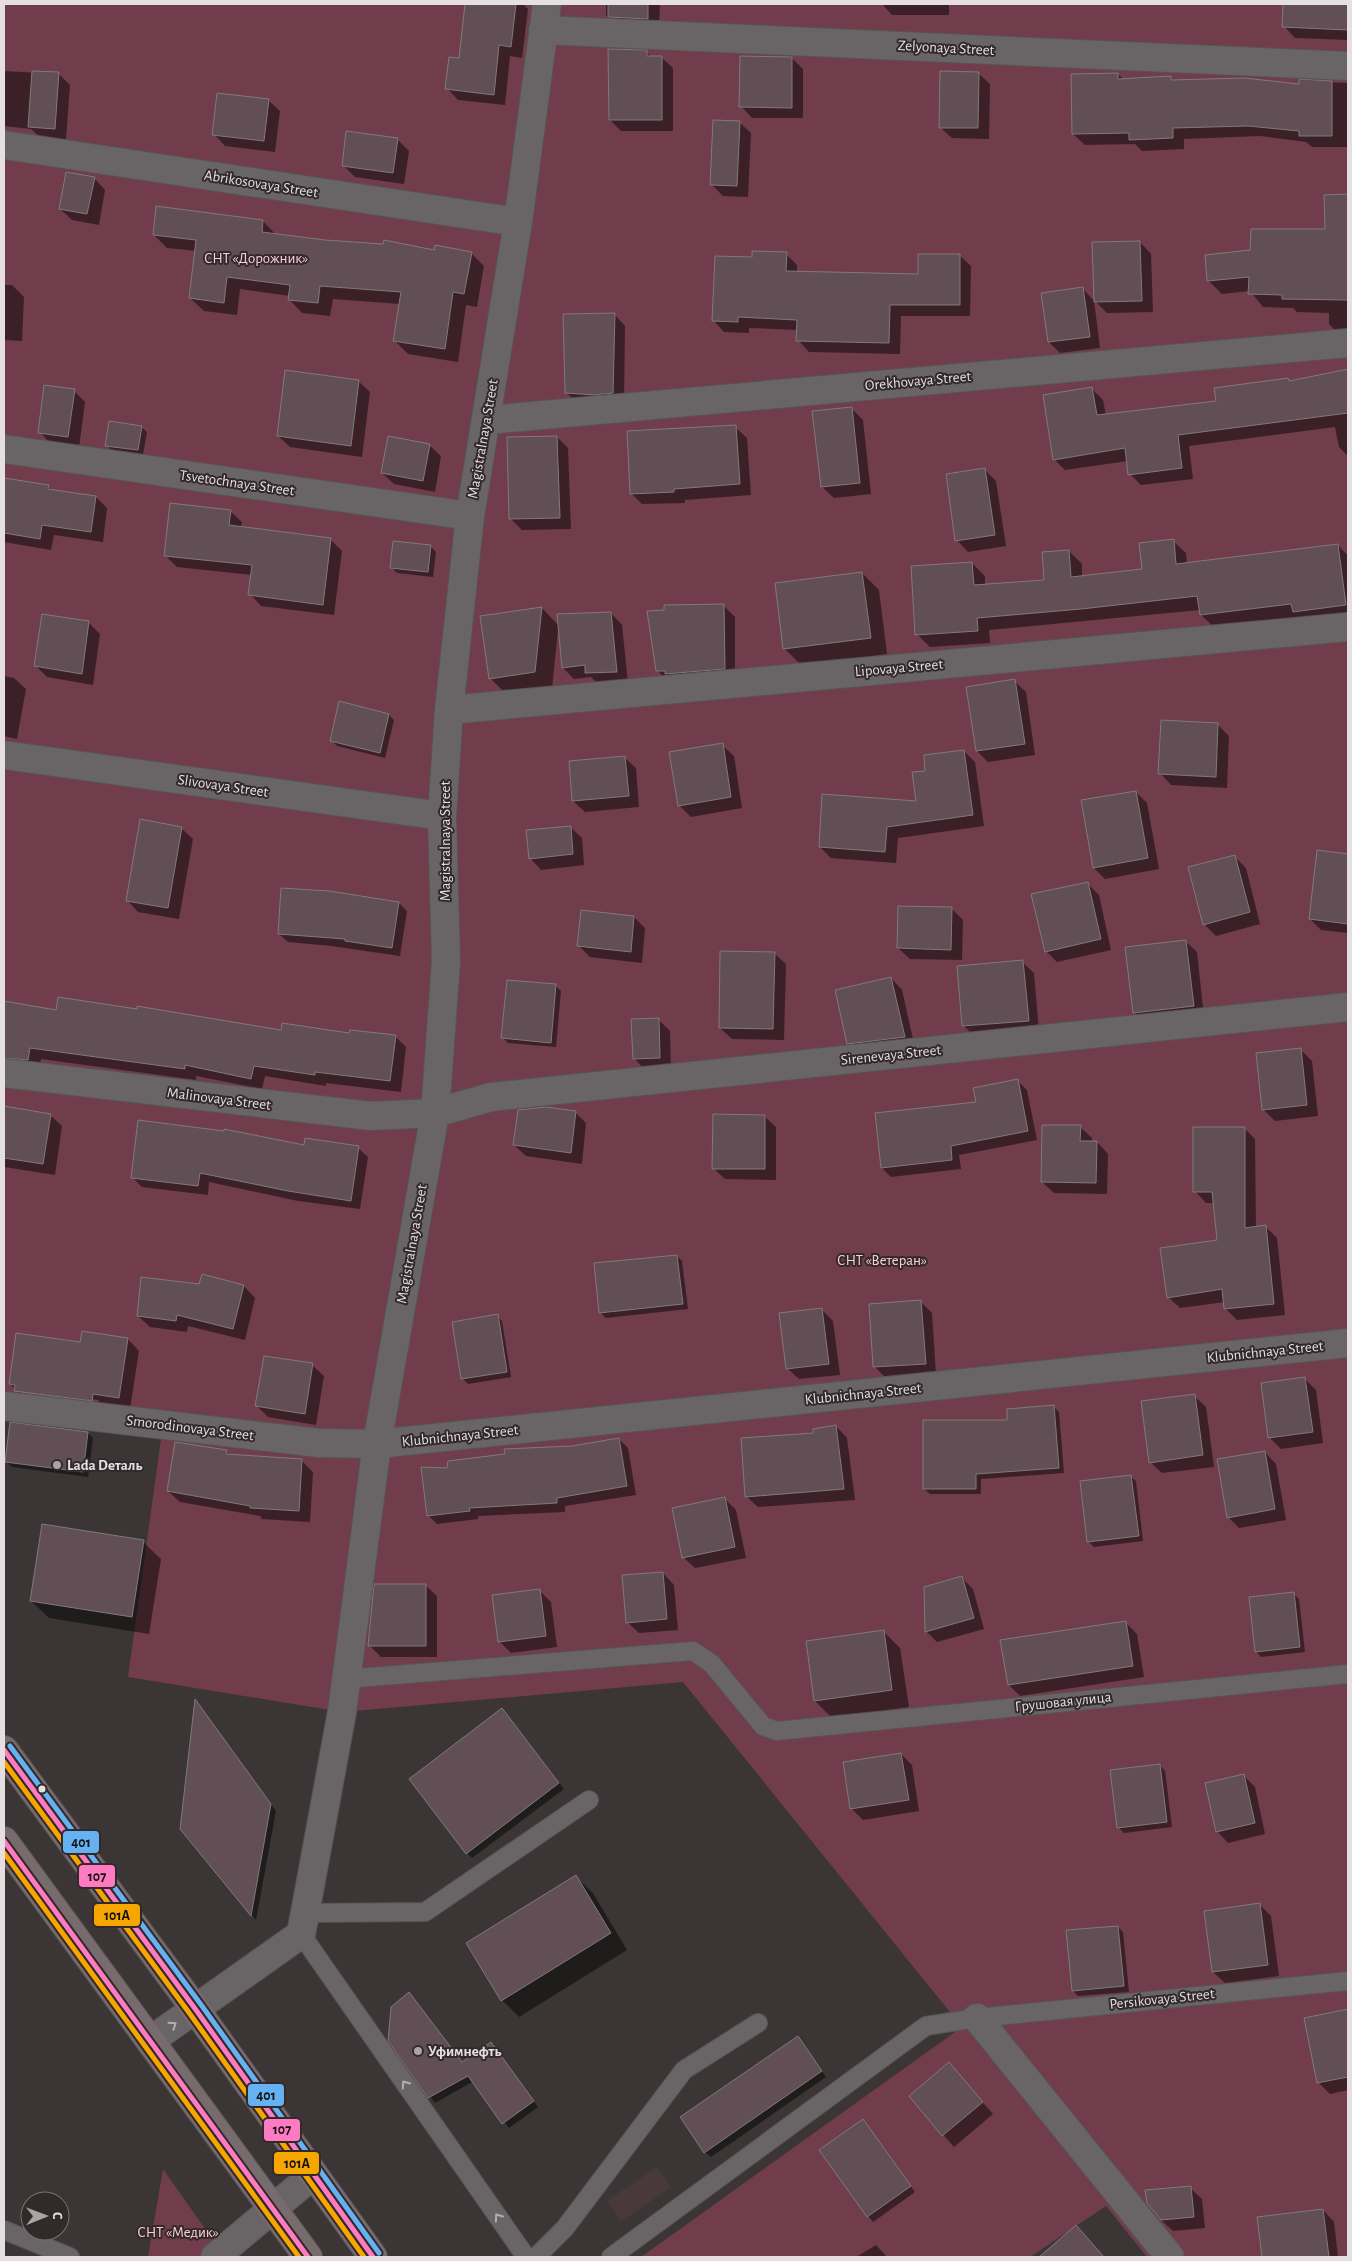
<svg xmlns="http://www.w3.org/2000/svg" width="1352" height="2261" font-family="'Alegreya Sans',sans-serif">
<style>
.built{fill:#49393d}
.green{fill:#713c4c}
.shadow{fill:#0007;fill-rule:evenodd}
.building{fill:#624f55;stroke:#7f7a7b}
.lines{fill:none;stroke-linecap:round;stroke-linejoin:round}
.lane-casing{stroke:#595455;stroke-width:20}
.street-casing{stroke:#595455;stroke-width:30}
.highway-casing{stroke:#595455;stroke-width:30}
.lane{stroke:#696566;stroke-width:18}
.street{stroke:#696566;stroke-width:28}
.highway{stroke:#786b6e;stroke-width:28}
.bus-1-casing{stroke:#32292b;stroke-width:9}
.bus-2-casing{stroke:#32292b;stroke-width:9}
.bus-3-casing{stroke:#32292b;stroke-width:9}
.bus-1{stroke:#fe7ac1;stroke-width:5}
.bus-2{stroke:#f7a600;stroke-width:5}
.bus-3{stroke:#66b1f2;stroke-width:5}
.oneway{stroke:#b4aeb0}
.poi-dot{fill:#aaa4a5;stroke:#32292b;stroke-width:2}
.bus-dot{fill:#e6dfe1;stroke:#32292b;stroke-width:2}
.labels{text-anchor:middle;dominant-baseline:central;stroke-width:4;stroke-linejoin:round;paint-order:stroke}
.street-label{font-size:15px;fill:#e6dfe1;stroke:#32292b}
.park-label{font-size:15px;fill:#fdcdd9;stroke:#32292b}
.poi-label{font-size:15px;font-weight:bold;fill:#e6dfe1;stroke:#32292b;text-anchor:start}
.line-badge{stroke:#32292b;stroke-width:2}
.pale-badge-label{font-size:14px;text-anchor:middle;font-weight:bold;fill:#111}
</style>
<rect width="100%" height="100%" fill="#3b3536"/>
<path class="built" d="M657,2167l14,20 -50,35 -14,-21z"/>
<path class="green" d="M4,4h1344v2253h-201l-41,-51 -76,51h-389l321,-230 -279,-345 -341,30 -214,-35 34,-245 -158,-20z
M163,2169l62,88h-77z"/>
<path class="shadow" d="M466,4h57l5,5 -6,49 -12,-2 -5,49 -47,-5 -11,-12 13,-29z
M606,4h54l-1,26 -41,-3 -12,-12z
M882,4h67v11h-57z
M1284,4h64v36l-53,-2 -11,-12z
M646,52l6,5h9l12,11v63h-52l-11,-11z
M792,58l11,11v49h-51l-11,-12z
M4,71l55,3 11,11 -4,55 -25,-2 -10,-9 -27,-3z
M978,73l12,11 -1,55 -37,-1 -12,-11z
M1118,74l6,6 46,-3 4,4 126,4v-4l48,2v64h-36l-6,-5 -46,-6 -76,3v10l-42,2 -7,-7 -50,1 -12,-11z
M268,100l12,11 -5,41 -50,-6 -11,-12z
M739,122l12,11 -3,64 -25,-1 -11,-11z
M397,139l12,12 -5,33 -49,-7 -12,-12z
M94,178l11,12 -6,35 -27,-5 -12,-11z
M1348,195v143h-5l-14,-14v-11l-32,-1 -4,-4 -30,-1 -13,-16 -28,3 -14,-14 43,-29 75,-21v-34z
M263,221l13,14 49,6 146,12 13,13 -7,41 -11,-2 -8,57 -50,-8 -13,-13 5,-37 -67,-5 -3,17 -28,-3 -13,-14 1,-3 -50,-7 -3,26 -33,-4 -14,-13 6,-47 -29,-3 -13,-13z
M1140,242l11,12 2,58 -46,1 -13,-13 6,48 -40,5 -11,-11 34,-53 12,13z
M786,254l11,11v7l122,3 40,-20 12,11 -1,50h-69l-1,38 -91,-2 -11,-12v-10l-49,-2v5l-25,-1 -11,-12 40,-62z
M4,285h8l12,12 -2,44 -18,-1z
M614,314l11,12 -1,78h-46l-12,-12z
M1348,371v85l-9,-9 -4,-20 -146,19 4,33 -52,6 -11,-11 -2,-13 -63,9 -11,-11 38,-70 11,11 3,16 111,-14 71,-23 3,3z
M358,381l12,11 -8,65 -72,-10 -12,-11z
M74,391l11,11 -6,46 -28,-4 -11,-12z
M851,408l12,12 8,74 -37,4 -12,-11z
M141,427l6,5 -4,23 -31,-4 -5,-6z
M735,427l12,11 4,57 -66,5v3l-43,1 -11,-11z
M557,437l11,11 3,81 -49,1 -11,-11z
M429,445l12,11 -6,36 -41,-8 -12,-11z
M985,470l11,11 10,65 -38,6 -11,-12z
M4,479l44,7 5,5 43,6 11,11 -4,34 -49,-7 -3,15 -47,-8z
M230,511l12,11 -1,6 89,11 12,12 -8,64 -73,-9 -11,-12 2,-19 -75,-8 -11,-11z
M1173,541l13,12 1,10 151,-18 10,11v63l-41,5 -8,-7 -85,10 -13,-12 -1,-5 -211,20 1,13 -60,4 -13,-13 55,-71 13,13v10l61,-5 23,-30 13,13v13l62,-7z
M430,546l6,6 -3,25 -36,-4 -6,-6z
M862,573l17,17 8,64 -85,12 -18,-18z
M723,605l12,12v63l-66,2 -11,-11 8,-59z
M542,608l17,18 52,-13 11,12 6,58 -30,1 -7,-7 -17,2 -11,-11 -5,-38 -6,59 -45,6 -17,-17z
M43,616l46,7 11,11 -7,51 -46,-8 -11,-11z
M4,676l10,2 12,11 -9,50 -13,-3z
M1014,681l12,11 9,63 -47,7 -11,-11z
M389,715l5,5 -9,38 -48,-12 -6,-6z
M1162,722l56,3 11,11 -2,52 -56,-3 -11,-12z
M722,745l12,11 8,52 -51,9 -12,-12z
M964,751l11,11 9,64 -86,12 -2,25 -65,-5 -11,-11 97,-45 9,-30z
M624,757l12,11 3,39 -54,5 -12,-11z
M1136,792l11,11 12,66 -54,10 -11,-11z
M570,827l12,11 2,27 -43,5 -11,-12z
M181,828l12,11 -14,80 -41,-7 -11,-12z
M1318,851l30,4v78l-27,-3 -11,-11z
M1234,856l12,12 14,56 -44,12 -12,-12z
M1087,883l12,12 12,55 -54,12 -11,-11z
M399,903l8,8 -7,45 -69,-10 -43,-4 -9,-8z
M952,909l11,11 -1,40 -52,-1 -12,-11z
M634,917l11,11 -3,35 -52,-6 -11,-11z
M1185,941l12,11 7,65 -58,7 -12,-12z
M774,953l12,11 -2,76 -52,-1 -12,-11z
M1022,962l12,11 5,59 -64,5 -11,-11z
M891,978l11,12 13,58 -55,7 -12,-12z
M508,981l48,5 5,5 -5,56 -48,-4 -5,-5z
M4,1002l53,9 225,21 113,4 11,11 -5,45 -75,-9v3l-61,-10 -3,13 -66,-13v4l-155,-21 -2,12 -35,-5z
M658,1019l12,12 1,38 -26,1 -11,-12z
M1300,1049l12,12 6,55 -43,5 -12,-12z
M1018,1081l9,9 10,50 -78,15 2,14 -70,8 -9,-9 -6,-54 101,-11z
M4,1108l46,7 12,11 -7,49 -51,-8z
M575,1112l11,11 -4,41 -56,-8 -12,-11z
M764,1116l12,11v53l-51,-1 -12,-11z
M1080,1127l12,11v4h5l11,12 -1,40 -53,-1 -12,-11z
M1244,1128l11,11 1,89 10,-1 11,11 8,77 -48,5 -12,-12v-6l-45,6 -12,-11 50,-56 -4,-38h-8l-11,-12z
M305,1146l53,2 10,9 -8,52 -62,-8 -89,-19 -1,13 -66,-8 -10,-10z
M677,1256l5,5 6,48 -82,9 -6,-6z
M200,1285l44,1 11,12 -10,42 -57,-14 -1,6 -37,-5 -12,-11z
M920,1301l12,12 4,62 -50,3 -11,-11z
M822,1310l11,11 7,54 -41,4 -12,-11z
M497,1316l5,5 9,56 -43,7 -6,-6z
M128,1339l11,12 -9,58 -103,-7 -17,-18 71,-41zM18,1391l81,9 -1,3 -77,-9z
M312,1365l12,11 -8,49 -48,-8 -11,-11z
M1304,1378l12,12 7,53 -42,6 -11,-11z
M1194,1396l12,11 8,60 -52,6 -12,-11z
M1053,1406l6,6 5,61 -83,6v15h-51l-6,-5 85,-68z
M836,1426l11,12 8,62 -97,7 -12,-11 69,-62z
M88,1433l5,5 -5,39 -76,-10 -6,-5z
M619,1439l9,9 8,47 -71,11v6l-87,4v3l-41,5 -9,-9 21,-45z
M226,1451l5,5 70,4 12,12 -3,50 -48,-3 -2,-3 -80,-14 -12,-11z
M1265,1452l11,12 10,56 -47,8 -11,-11z
M1130,1476l6,5 7,60 -49,6 -5,-5z
M725,1499l11,11 10,48 -51,10 -12,-11z
M143,1542l18,17 -12,75 -100,-16 -18,-17z
M663,1573l11,12 4,45 -39,3 -12,-11z
M961,1577l12,12 11,40 -47,13 -11,-11z
M425,1585l12,11v61h-56l-11,-11z
M539,1590l12,12 6,45 -46,6 -12,-12z
M1293,1593l6,6 6,53 -44,5 -5,-6z
M1125,1622l12,12 7,43 -124,19 -11,-11z
M883,1631l17,17 9,59 -77,11 -17,-17 -8,-59z
M200,1706l76,105 -20,109 -75,-92z
M502,1709l62,80 -92,69 -5,-5z
M901,1754l11,11 7,46 -56,9 -12,-12z
M1160,1765l5,6 7,56 -48,6 -6,-6z
M1244,1776l11,11 10,47 -37,9 -11,-12z
M575,1876l18,17 34,57 -108,67 -17,-17z
M1260,1905l11,11 8,60 -54,7 -12,-11z
M1118,1927l5,5 6,60 -51,4 -5,-5z
M1348,2010v80l-18,4 -12,-12 -13,-64z
M798,2038l28,39 -115,80 -6,-5z
M390,2041l72,22 29,-20 47,64 -29,21 -35,-47 -39,22z
M949,2064l44,50 -39,33 -44,-50z
M863,2120l52,72 -42,30 -5,-6z
M1190,2188l12,11 3,29 -32,3 -12,-11z
M1323,2210l11,12 4,35h-75l-5,-39z
M1076,2227l28,30h-63z
M876,2245l11,12h-31z"/>
<path class="building" d="M465,4h51l-5,43 -12,-2 -5,50 -49,-6 4,-32 10,1z
M608,4h40v15l-40,-2z
M1283,4h65v26l-66,-3z
M608,49l39,1v6h15v64h-53z
M740,56l52,1v51l-53,-1z
M32,71l27,1 -4,57 -27,-2z
M940,71l39,1 -1,56h-39z
M1118,73v6l53,-3v4l73,-2 55,6v-5l33,2v55h-33v-5l-51,-5 -75,2v10l-44,2v-7l-57,1 -1,-60z
M217,93l52,6 -5,42 -52,-6z
M713,120l27,1 -3,65 -27,-1z
M346,131l52,7 -5,35 -51,-7z
M66,172l29,5 -8,37 -28,-5z
M1348,194v106l-66,-1v-4l-34,-1 1,-17 -42,4 -2,-26 45,-5 1,-21h74l-1,-34z
M156,206l107,14 -1,12 63,8 58,4 1,-4 50,10 1,-5 37,7 -8,42 -11,-2 -8,57 -52,-8 8,-49 -81,-6 -2,17 -30,-3 2,-15 -63,-8 -3,26 -35,-5 7,-58 -43,-5z
M1140,241l2,60 -48,1 -2,-60z
M752,251l35,1 -1,19 132,3v-20h42v51h-70l-1,38 -93,-2 1,-21 -59,-3v5l-26,-1 3,-65 37,1z
M1083,287l7,50 -42,5 -7,-49z
M615,313l-2,80 -19,2 -29,-2 -2,-79z
M1348,369v44l-170,22 4,33 -54,7 -3,-27 -72,12 -10,-65 49,-8 5,28 119,-14 -2,-13 74,-10 1,3z
M285,370l74,10 -8,66 -74,-10z
M44,385l31,4 -7,48 -30,-4z
M852,407l8,76 -39,4 -9,-76z
M109,421l33,5 -4,24 -33,-4z
M736,425l4,59 -66,5v3l-44,2 -3,-63z
M388,436l42,8 -7,37 -42,-8z
M557,436l3,82 -51,1 -2,-82z
M985,468l10,67 -40,6 -9,-67z
M4,478l45,7 -1,4 48,7 -5,36 -49,-7 -2,14 -36,-6z
M170,503l61,7 -2,15 102,13 -8,67 -75,-10 4,-30 -88,-9z
M1174,539l2,25 162,-20 8,61 -53,7 -2,-8 -91,11 -3,-19 -116,13 -104,9 1,13 -63,4 -4,-69 61,-4 2,23 70,-5 -2,-28 27,-2 2,27 71,-8 -3,-26z
M393,541l38,4 -3,27 -38,-4z
M862,572l9,66 -88,11 -8,-66z
M724,604l1,65 -60,5v-3h-9l-9,-60 17,-1v-5z
M542,607l-7,65 -46,7 -9,-63z
M611,612l6,60 -32,1v-8l-23,3 -5,-54z
M42,614l47,7 -7,53 -48,-8z
M1015,679l10,65 -49,7 -10,-64z
M339,701l50,13 -9,39 -50,-12z
M1161,720l57,3 -2,54 -58,-3z
M723,743l8,54 -53,9 -9,-54z
M964,750l9,65 -86,12 -2,25 -66,-5 3,-53 94,7 -4,-29 13,-1 -1,-16z
M625,756l4,40 -57,5 -3,-40z
M1136,791l12,67 -55,10 -12,-68z
M140,819l42,8 -14,81 -42,-7z
M571,826l2,28 -44,5 -3,-29z
M1317,850l31,4v70l-39,-5z
M1235,855l15,57 -47,13 -15,-58z
M1088,882l13,57 -56,13 -14,-58z
M281,888l48,3 70,11 -7,46 -47,-7v-2l-67,-5z
M898,906l54,1 -1,43 -54,-2z
M581,910l53,6 -3,36 -54,-6z
M1186,940l8,66 -61,7 -8,-66z
M720,951l55,1 -2,77 -54,-1z
M1023,960l6,61 -67,5 -5,-60z
M891,977l14,60 -58,7 -12,-54z
M507,980l49,4 -5,59 -50,-5z
M58,997l79,12v-3l144,24 1,-7 67,10 1,-3 46,5 -6,46 -75,-9v3l-61,-9 -3,13 -66,-14v4l-155,-21 -2,12 -24,-2v-57l52,9z
M659,1018l1,40 -27,1 -2,-40z
M1301,1048l6,57 -45,5 -6,-57z
M1018,1079l10,52 -77,15 1,14 -71,8 -6,-55 101,-11 -3,-14z
M4,1106l47,8 -8,50 -39,-6z
M546,1107l30,4 -5,42 -58,-8 5,-35z
M713,1114l52,1v54h-53z
M138,1120l86,11v-2l80,16 1,-7 54,8 -8,55 -63,-10 -88,-18 -2,13 -67,-8z
M1042,1125h39l-1,16h17l-1,42 -55,-1z
M1193,1127h52v101l21,-3 8,79 -50,5 -2,-20 -55,9 -7,-50 57,-8 -5,-48h-19z
M677,1255l6,49 -84,9 -5,-50z
M202,1274l42,11 -11,44 -56,-14 -1,6 -39,-5 4,-39 58,7z
M921,1300l5,64 -53,3 -4,-63z
M822,1308l7,56 -43,5 -7,-56z
M498,1314l9,58 -46,7 -9,-57z
M82,1331l46,7 -9,60 -26,-4 -1,7 -78,-10 1,-6 -6,-1 7,-51 64,9z
M264,1356l49,7 -8,51 -50,-8z
M1305,1377l8,55 -45,6 -7,-55z
M1195,1394l8,61 -54,8 -8,-62z
M1054,1405l5,63 -83,6v15h-53v-69h84v-11z
M10,1422l78,10 -5,40 -78,-10z
M836,1425l8,64 -99,8 -4,-59 72,-5v-4z
M619,1438l8,48 -70,12v5l-88,5 1,3 -43,5 -6,-49 26,1 1,-7 57,-7 -1,-5 68,-3z
M175,1442l52,8 -1,4 76,5 -3,52 -49,-3v-2l-83,-15z
M1265,1451l10,58 -48,9 -10,-59z
M1131,1475l8,61 -52,6 -7,-61z
M725,1497l10,50 -53,11 -10,-50z
M42,1524l102,16 -12,77 -102,-16z
M663,1572l4,47 -41,4 -4,-48z
M962,1576l12,42 -49,14 -1,-45z
M374,1584h52v62h-58z
M540,1589l6,47 -48,6 -6,-47z
M1294,1592l6,55 -45,5 -6,-55z
M1126,1621l7,45 -125,19 -8,-45z
M884,1630l8,60 -78,11 -8,-60z
M195,1699l76,105 -20,112 -71,-87z
M502,1708l57,75 -93,71 -57,-75z
M901,1753l8,47 -59,9 -7,-47z
M1160,1764l7,58 -50,6 -7,-58z
M1244,1774l11,49 -39,9 -11,-49z
M576,1875l35,58 -110,68 -35,-58z
M1260,1903l8,62 -56,7 -8,-61z
M1118,1926l6,60 -52,5 -6,-61z
M409,1992l53,70 29,-20 43,59 -32,23 -34,-48 -40,22 -40,-57 3,-34z
M1348,2009v68l-31,6 -13,-65z
M798,2036l24,35 -118,82 -24,-36z
M949,2062l34,40 -41,34 -33,-40z
M863,2119l48,67 -44,31 -48,-67z
M1191,2186l3,31 -33,3 -14,-17 -2,-13z
M1323,2209l6,48h-67l-5,-40z
M1076,2225l28,32h-65z"/>
<g class="lines">
<g class="lane-casing">
<path id="lane" d="M345,1679l348,-28 19,13 51,62 14,5 571,-57
M305,1913l120,-1 164,-112
M301,1934l225,323
M4,2230l66,27
M536,2257l29,-29 119,-158 74,-47
M611,2257l315,-231 51,-8 371,-37"/>
</g>
<g class="street-casing">
<path id="street" d="M543,30l805,36
M4,145l514,77
M487,420l861,-77
M4,449l466,67
M449,710l899,-83
M4,755l438,61
M4,1073l367,43 64,-3 56,-16 857,-90
M4,1406l315,37 58,1 971,-101
M977,2018l193,239
M150,2041l151,-107 4,-21 37,-201 35,-268 58,-331 11,-151 -4,-146 7,-106 21,-194 48,-294 29,-218
M215,2257l98,-82"/>
</g>
<g class="highway-casing">
<path id="highway" d="M4,1750l192,260 177,247
M4,1841l304,416"/>
</g>
<use href="#lane" class="lane"/>
<use href="#street" class="street"/>
<use href="#highway" class="highway"/>
<g class="bus-1-casing">
<path id="bus-1" d="M4,1750l192,260 177,247
M4,1841l304,416"/>
</g>
<g class="bus-2-casing">
<path id="bus-2" d="M4,1762l186,252 174,243
M4,1853l295,404"/>
</g>
<g class="bus-3-casing">
<path id="bus-3" d="M10,1746l192,260 177,247"/>
</g>
<use href="#bus-1" class="bus-1"/>
<use href="#bus-2" class="bus-2"/>
<use href="#bus-3" class="bus-3"/>
</g>
<defs><path id="oneway-chevron" d="M-2-3.5L2.5 0L-2 3.5" fill="none" stroke-width="1.6" stroke-linecap="round" stroke-linejoin="round" transform="scale(1.25)"/></defs>
<g class="oneway">
<use href="#oneway-chevron" transform="translate(173 2025) rotate(-34)"/>
<use href="#oneway-chevron" transform="translate(405 2084) rotate(-125)"/>
<use href="#oneway-chevron" transform="translate(498 2217) rotate(-125)"/>
</g>
<g class="poi-dot">
<circle cx="57" cy="1465" r="5"/>
<circle cx="418" cy="2051" r="5"/>
</g>
<circle class="bus-dot" cx="42" cy="1789" r="4.5"/>
<g class="labels">
<g class="street-label">
<text transform="translate(946 48) rotate(3)">Zelyonaya Street</text>
<text transform="translate(261 184) rotate(9)">Abrikosovaya Street</text>
<text transform="translate(918 381) rotate(-5)">Orekhovaya Street</text>
<text transform="translate(483 439) rotate(-80)">Magistralnaya Street</text>
<text transform="translate(237 483) rotate(8)">Tsvetochnaya Street</text>
<text transform="translate(899 668) rotate(-5)">Lipovaya Street</text>
<text transform="translate(223 786) rotate(8)">Slivovaya Street</text>
<text transform="translate(445 841) rotate(-90)">Magistralnaya Street</text>
<text transform="translate(891 1055) rotate(-6)">Sirenevaya Street</text>
<text transform="translate(219 1099) rotate(7)">Malinovaya Street</text>
<text transform="translate(412 1244) rotate(-80)">Magistralnaya Street</text>
<text transform="translate(1265 1352) rotate(-6)">Klubnichnaya Street</text>
<text transform="translate(863 1394) rotate(-6)">Klubnichnaya Street</text>
<text transform="translate(190 1428) rotate(7)">Smorodinovaya Street</text>
<text transform="translate(460 1436) rotate(-6)">Klubnichnaya Street</text>
<text transform="translate(1063 1702) rotate(-6)">Грушовая улица</text>
<text transform="translate(1162 1999) rotate(-6)">Persikovaya Street</text>
</g>
<g class="park-label">
<text x="256" y="258">СНТ «Дорожник»</text>
<text x="882" y="1260">СНТ «Ветеран»</text>
<text x="178" y="2232">СНТ «Медик»</text>
</g>
<g class="poi-label">
<text x="67" y="1465">Lada Dеталь</text>
<text x="428" y="2051">Уфимнефть</text>
</g>
</g>
<g class="line-badge">
<rect x="62" y="1830" width="38" height="24" rx="5" fill="#66b1f2"/>
<rect x="78" y="1864" width="38" height="24" rx="5" fill="#fe7ac1"/>
<rect x="93" y="1903" width="48" height="24" rx="5" fill="#f7a600"/>
<rect x="247" y="2083" width="38" height="24" rx="5" fill="#66b1f2"/>
<rect x="263" y="2118" width="38" height="24" rx="5" fill="#fe7ac1"/>
<rect x="273" y="2151" width="47" height="24" rx="5" fill="#f7a600"/>
</g>
<g class="pale-badge-label">
<text x="81" y="1847">401</text>
<text x="97" y="1881">107</text>
<text x="117" y="1920">101А</text>
<text x="266" y="2100">401</text>
<text x="282" y="2134">107</text>
<text x="297" y="2168">101А</text>
</g>
<rect width="1352" height="2261" fill="none" stroke="#e6dfe1" stroke-width="10"/>
<g transform="translate(45 2216) rotate(89)"><circle r="24" fill="#32292b" stroke="#7a7274"/>
<path d="M0-4L9 19L0 12L-9 19Z" fill="#aaa4a5"/>
<text y="-8" font-size="14" font-weight="bold" text-anchor="middle" fill="#e6dfe1">С</text>
</g>
</svg>
